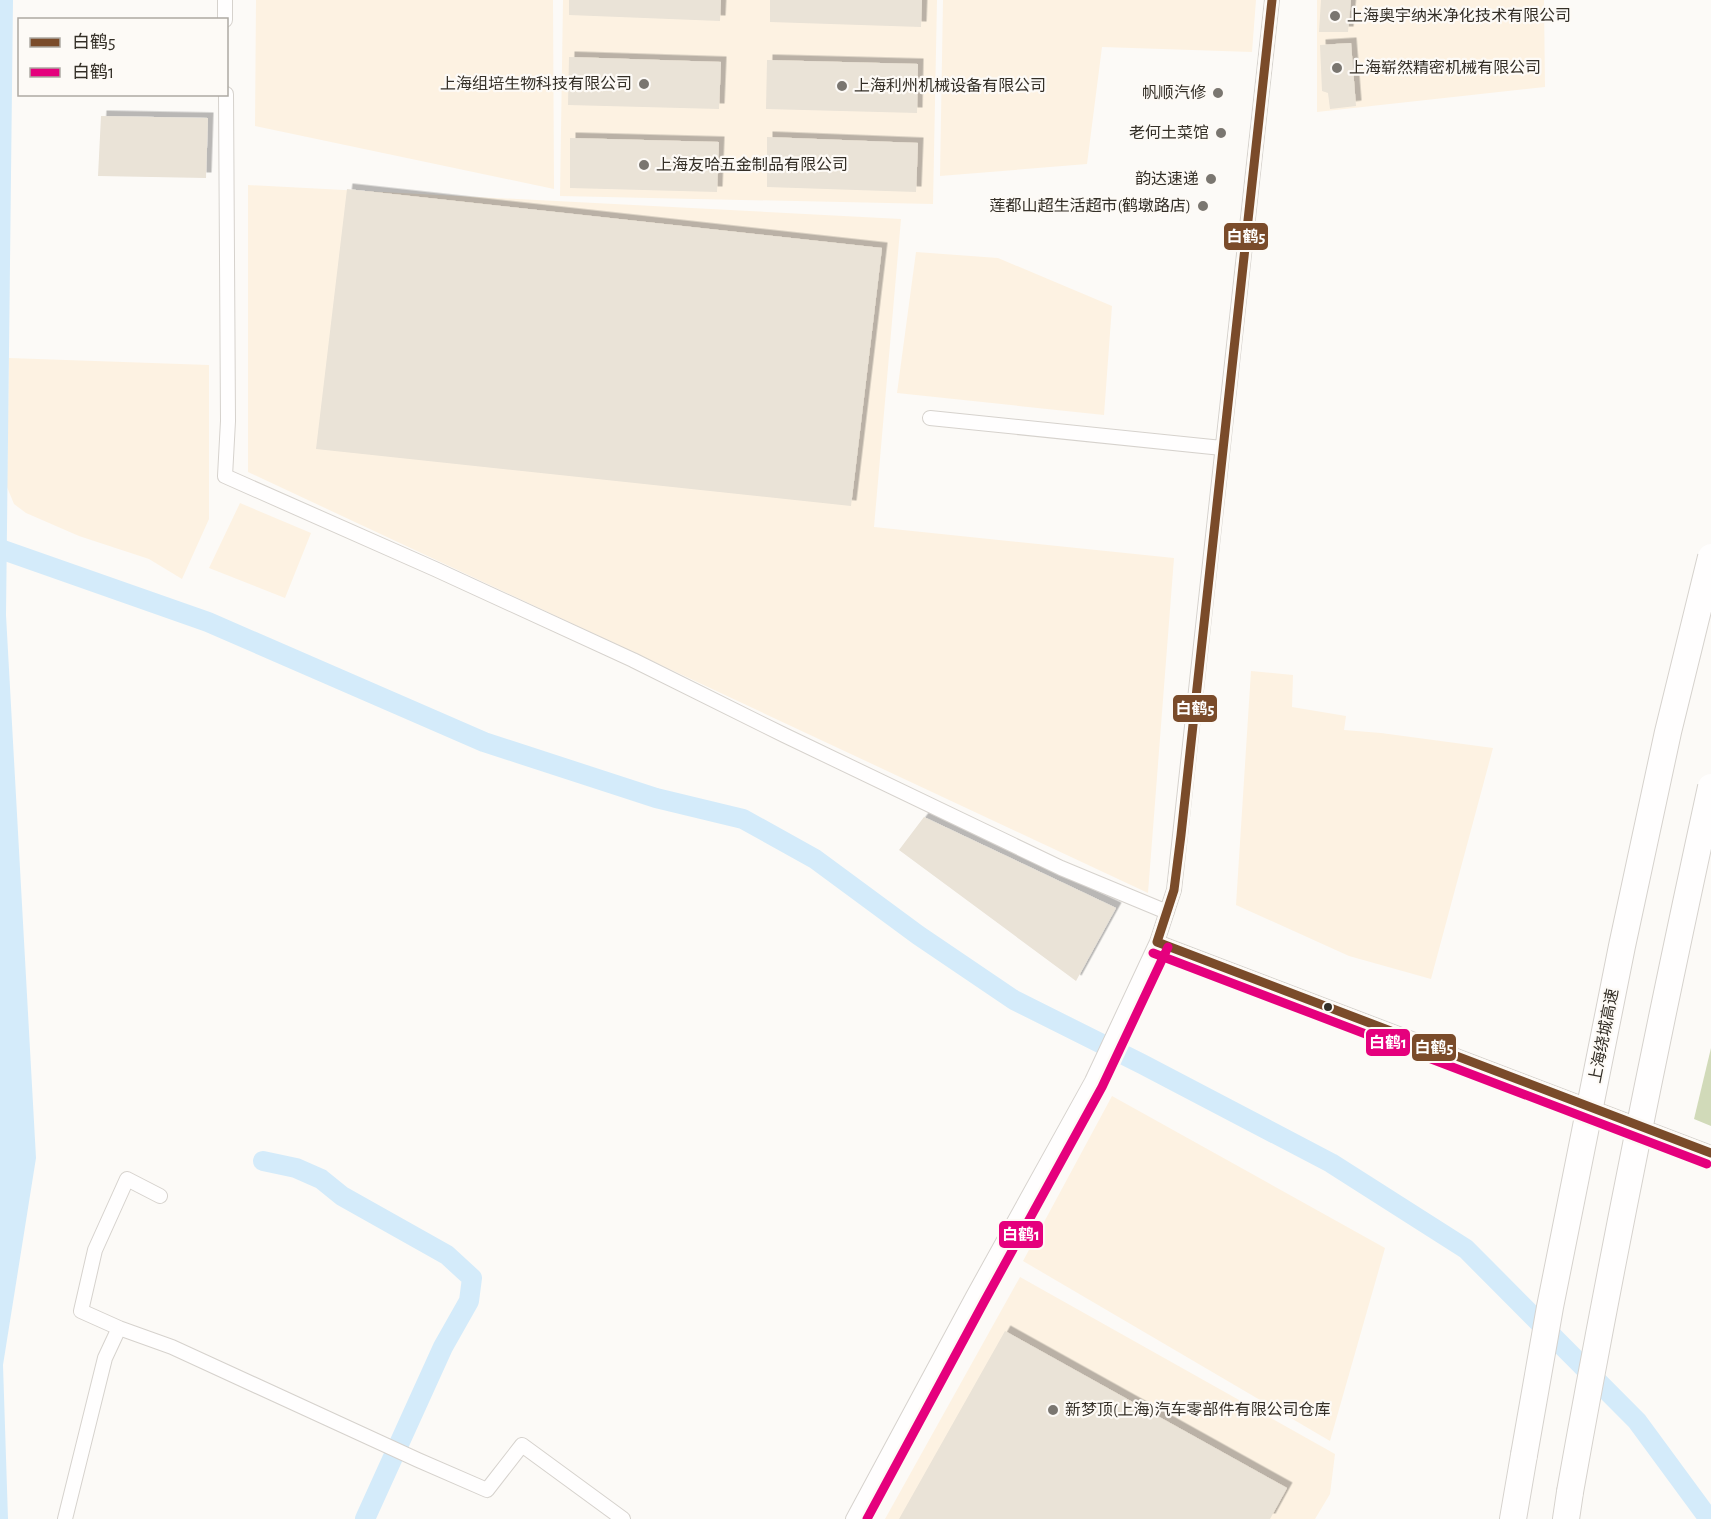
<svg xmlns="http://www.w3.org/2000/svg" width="1711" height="1519" font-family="'Alegreya Sans','Noto Sans SC',sans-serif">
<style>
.built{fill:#fdf2e2}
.forest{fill:#d1dab9}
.water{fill:#d4ebfa}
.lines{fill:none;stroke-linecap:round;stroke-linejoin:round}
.canal{stroke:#d4ebfa;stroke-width:20}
.building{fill:#eae3d7;filter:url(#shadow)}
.minor-casing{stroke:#d6d2cd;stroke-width:16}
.motorway-casing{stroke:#d6d2cd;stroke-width:28}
.minor{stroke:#fffefe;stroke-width:14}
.motorway{stroke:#fffefe;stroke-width:26}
.motorway-bridge-casing{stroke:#d6d2cd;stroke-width:28;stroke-linecap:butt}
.motorway-bridge{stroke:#fffefe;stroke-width:26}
.bus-1-casing{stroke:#fdfaf6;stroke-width:14}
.bus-2-casing{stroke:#fdfaf6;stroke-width:14}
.bus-1{stroke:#7a4b2a;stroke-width:9}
.bus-2{stroke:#e5007d;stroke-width:9}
.poi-dot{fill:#7a7670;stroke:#fdfaf6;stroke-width:2}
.bus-dot{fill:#342f27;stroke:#fdfaf6;stroke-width:2}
.labels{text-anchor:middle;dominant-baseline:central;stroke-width:4.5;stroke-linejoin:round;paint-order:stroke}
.poi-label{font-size:16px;fill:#342f27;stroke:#fdfaf6;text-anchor:start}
.street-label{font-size:16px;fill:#342f27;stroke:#fdfaf6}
.line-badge{stroke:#fdfaf6;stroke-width:2}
.badge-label{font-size:16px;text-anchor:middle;font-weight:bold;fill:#fff}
</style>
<defs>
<filter id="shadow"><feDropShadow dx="5.5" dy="-5.5" stdDeviation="0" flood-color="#0004"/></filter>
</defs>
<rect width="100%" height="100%" fill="#fcfaf7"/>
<path class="built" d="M256,0h297l1,189 -299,-63z
M563,0h374l-4,204 -373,-8z
M943,0h313l-4,52 -150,-5 -15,117 -147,12z
M1317,0h227l1,87 -228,25z
M248,185l653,34 -27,308 300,31 -26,335 -900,-421z
M916,252l82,6 114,48 -8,109 -207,-22z
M9,358l200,7v154l-27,60 -33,-20 -70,-23 -53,-23 -12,-9 -7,-17z
M240,503l71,30 -26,65 -76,-30z
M1251,671l42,4 -1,32 54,9 -2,14 37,3 112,15 -62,231 -82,-23 -113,-51z
M1112,1096l273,152 -55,193 -307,-180z
M1020,1277l315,177 -5,40 -15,25h-430z"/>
<path class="forest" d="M1711,1048v78l-17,-7z"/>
<path class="water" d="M0,0h13l-7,615 30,543 -33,207 5,154h-8z"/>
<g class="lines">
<path class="canal" d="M0,549l208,73 276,120 172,56 87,21 72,40 103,76 96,65 128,64 189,99 135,86 171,172 72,98
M263,1161l33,7 25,11 21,17 105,59 25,23 -3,23 -26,46 -78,172"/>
</g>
<path class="building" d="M569,0h152l-1,21 -151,-6z
M770,0h152l-1,27 -151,-5z
M1321,0h30l-3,32h-29z
M1351,43l5,63 -26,3 -2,-16 -6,-2 -2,-46z
M569,57l152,5 -2,47 -151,-4z
M767,60l151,4 -1,49 -151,-4z
M101,116l107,2 -2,60 -108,-2z
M767,137l151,6 -2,49 -149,-5z
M570,138l149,4 -2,50 -147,-4z
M347,189l535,59 -31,258 -535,-57z
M924,817l192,91 -40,73 -177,-131z
M1005,1331l282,157 -17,31h-371z"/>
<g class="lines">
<g class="minor-casing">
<path id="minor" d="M225,20v-20
M226,94l2,327 -3,55 210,93 198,91 151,75 277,133 106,44
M930,418l292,30
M1157,942l554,211
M119,1328l-38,-17 14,-61 32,-71 33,17
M65,1519l40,-161 14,-30 53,19 246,113 69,30 35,-45 101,74
M853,1519l120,-223 119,-215 65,-139 17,-52 98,-890"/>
</g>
<g class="motorway-casing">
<path id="motorway" d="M1513,1519l11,-64
M1566,1519l4,-27"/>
</g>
<use href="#minor" class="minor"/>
<use href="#motorway" class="motorway"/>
<g class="motorway-bridge-casing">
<path id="motorway-bridge" d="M1524,1455l26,-148 72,-361 46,-214 43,-175
M1570,1492c42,-236 90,-471 141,-705"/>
</g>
<use href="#motorway-bridge" class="motorway-bridge"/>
<g class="bus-1-casing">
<path id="bus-1" d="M1157,942l17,-52 7,-55 91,-835
M1157,942l554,211"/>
</g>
<g class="bus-2-casing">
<path id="bus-2" d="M1153,953l554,211
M867,1519l117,-217 118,-215 66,-140"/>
</g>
<use href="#bus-1" class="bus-1"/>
<use href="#bus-2" class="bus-2"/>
</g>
<g class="poi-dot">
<circle cx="1335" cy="16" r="6"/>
<circle cx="1337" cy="68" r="6"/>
<circle cx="644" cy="84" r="6"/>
<circle cx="842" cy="86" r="6"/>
<circle cx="1218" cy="93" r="6"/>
<circle cx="1221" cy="133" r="6"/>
<circle cx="644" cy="165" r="6"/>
<circle cx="1211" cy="179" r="6"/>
<circle cx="1203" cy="206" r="6"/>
<circle cx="1053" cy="1410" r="6"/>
</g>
<circle class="bus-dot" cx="1328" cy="1007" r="5"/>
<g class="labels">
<g class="poi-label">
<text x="1347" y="16">上海奥宇纳米净化技术有限公司</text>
<text x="1349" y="68">上海崭然精密机械有限公司</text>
<text x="632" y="84" text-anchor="end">上海组培生物科技有限公司</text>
<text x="854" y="86">上海利州机械设备有限公司</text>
<text x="1206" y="93" text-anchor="end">帆顺汽修</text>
<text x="1209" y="133" text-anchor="end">老何土菜馆</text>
<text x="656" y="165">上海友哈五金制品有限公司</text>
<text x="1199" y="179" text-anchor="end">韵达速递</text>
<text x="1191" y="206" text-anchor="end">莲都山超生活超市(鹤墩路店)</text>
<text x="1065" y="1410">新梦顶(上海)汽车零部件有限公司仓库</text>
</g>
<g class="street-label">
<text transform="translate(1604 1036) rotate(-79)">上海绕城高速</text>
</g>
</g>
<g class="line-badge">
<rect x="1223" y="222" width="46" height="29" rx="6" fill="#7a4b2a"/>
<rect x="1172" y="694" width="46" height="29" rx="6" fill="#7a4b2a"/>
<rect x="1365" y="1028" width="46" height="29" rx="6" fill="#e5007d"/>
<rect x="1411" y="1033" width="46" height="29" rx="6" fill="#7a4b2a"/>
<rect x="998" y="1220" width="46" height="29" rx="6" fill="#e5007d"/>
</g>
<g class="badge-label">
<text x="1246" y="242">白鹤5</text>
<text x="1195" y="714">白鹤5</text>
<text x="1388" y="1048">白鹤1</text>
<text x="1434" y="1053">白鹤5</text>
<text x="1021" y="1240">白鹤1</text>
</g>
<rect x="18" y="18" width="210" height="78" fill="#fdfaf6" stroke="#ada9a3" stroke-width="1.5"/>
<rect x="30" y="38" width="30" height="9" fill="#7a4b2a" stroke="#ada9a3" stroke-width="1.5"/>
<text x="72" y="48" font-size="18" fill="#342f27">白鹤5</text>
<rect x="30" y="68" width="30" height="9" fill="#e5007d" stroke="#ada9a3" stroke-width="1.5"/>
<text x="72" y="78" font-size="18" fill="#342f27">白鹤1</text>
</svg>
